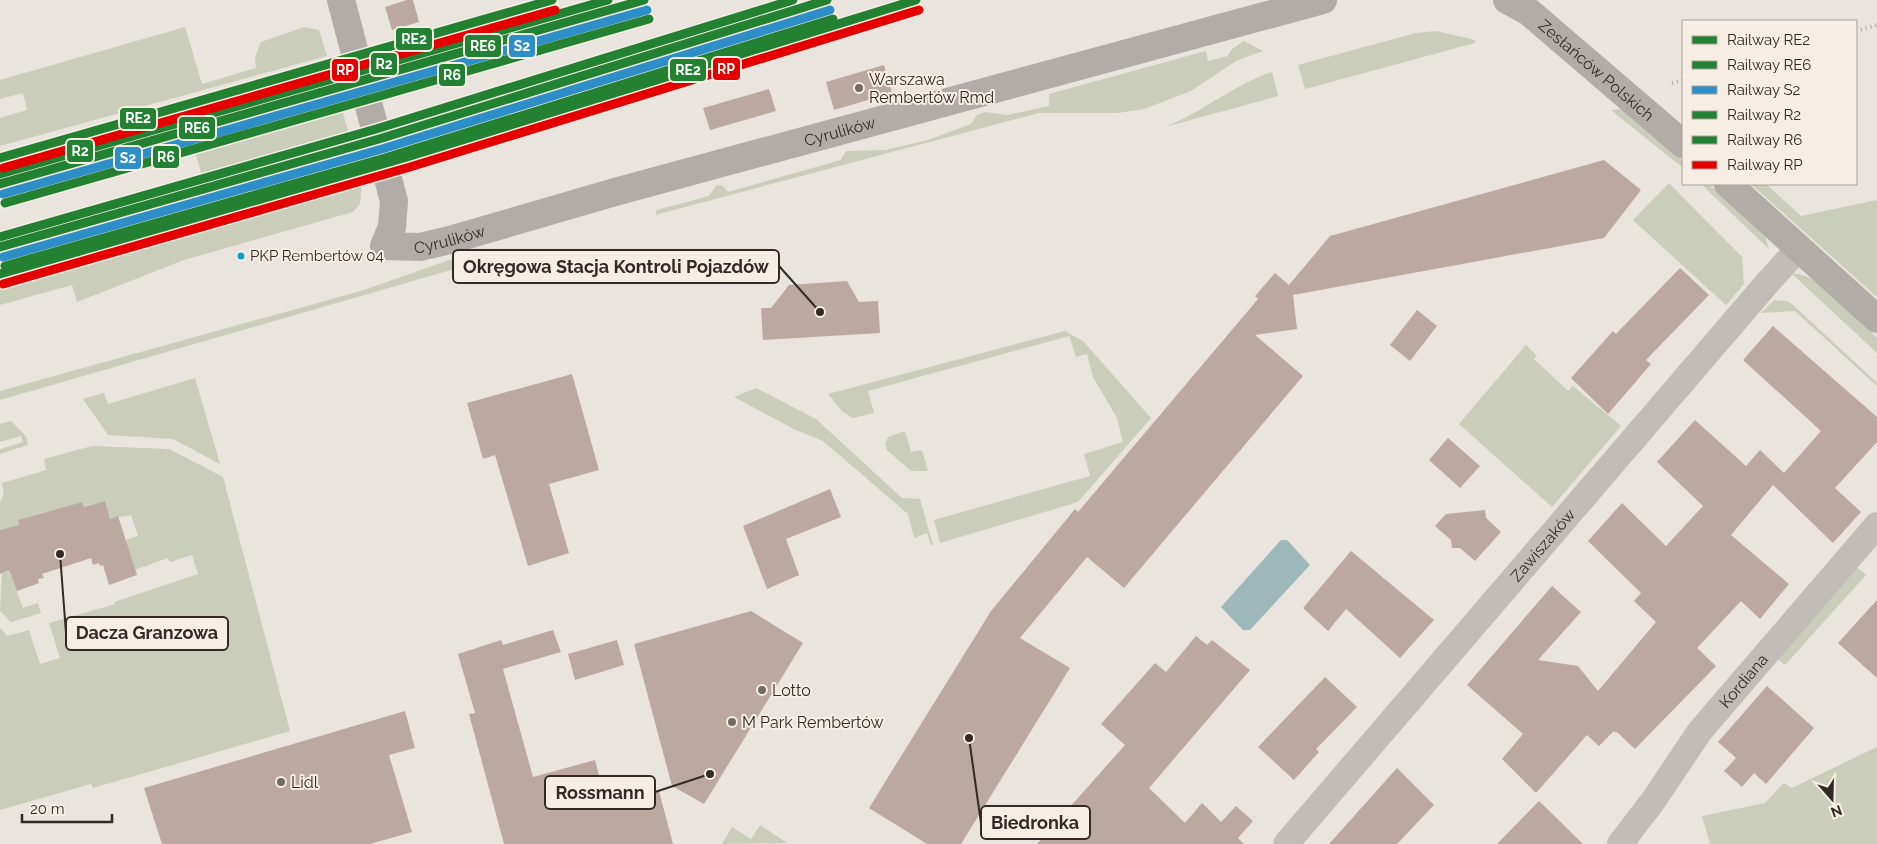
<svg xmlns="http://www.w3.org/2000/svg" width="1877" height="844" font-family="Raleway,sans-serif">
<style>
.green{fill:#c9cdb9}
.water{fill:#9cb8b8}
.building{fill:#bba9a1}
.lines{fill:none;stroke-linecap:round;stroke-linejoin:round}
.street{stroke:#c1bcb7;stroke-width:26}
.secondary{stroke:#b2aca8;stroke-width:28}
.rail{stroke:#a9a5a1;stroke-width:4;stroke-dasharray:1 4;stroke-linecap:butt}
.rail-1-casing{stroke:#f6eee4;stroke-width:12}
.rail-2-casing{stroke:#f6eee4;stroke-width:12}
.rail-3-casing{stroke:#f6eee4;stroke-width:12}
.rail-4-casing{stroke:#f6eee4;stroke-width:12}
.rail-5-casing{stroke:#f6eee4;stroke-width:12}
.rail-6-casing{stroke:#f6eee4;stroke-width:12}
.rail-1{stroke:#238132;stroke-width:9}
.rail-2{stroke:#238132;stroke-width:9}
.rail-3{stroke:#2e8ec7;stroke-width:9}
.rail-4{stroke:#238132;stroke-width:9}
.rail-5{stroke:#238132;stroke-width:9}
.rail-6{stroke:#e50000;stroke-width:9}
.poi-dot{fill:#716b66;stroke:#f6eee4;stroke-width:2}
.bus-dot{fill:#02a3c6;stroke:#f6eee4;stroke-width:2}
.labels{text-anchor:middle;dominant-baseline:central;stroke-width:4;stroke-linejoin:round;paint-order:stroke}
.bus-label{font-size:15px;fill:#312a26;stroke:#f6eee4;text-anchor:start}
.street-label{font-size:16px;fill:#312a26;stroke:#f6eee4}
.poi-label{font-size:16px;fill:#312a26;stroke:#f6eee4;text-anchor:start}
.leader{fill:none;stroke:#312a26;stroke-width:2}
.callout-dot{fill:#312a26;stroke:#f6eee4;stroke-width:2}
.callout{fill:#f6eee4;stroke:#312a26;stroke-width:2}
.callout-label{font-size:18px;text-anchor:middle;font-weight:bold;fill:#312a26}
.line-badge{stroke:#f6eee4;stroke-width:2}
.badge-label{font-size:14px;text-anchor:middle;font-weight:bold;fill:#fff}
</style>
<rect width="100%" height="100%" fill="#e9e4de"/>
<path class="green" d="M185,27l17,57 54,-16 -1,-11 6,-15 43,-15 15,3 8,26 -327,90v-28l27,-8 -4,-17 -23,6v-19z
M1436,31l39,9v3l-170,46 -7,-24 118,-32z
M1244,41l19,10 -27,10 -45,30 -47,18 -26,4h-79l-384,102 2,-5 52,-14 8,-11 6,1 5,6 113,-32 5,-9 39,-1 43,-10 43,-16 6,-9 8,-3 23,3 41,-9v-12l157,-43 2,10 20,-5 3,-6z
M1272,72l6,24 -113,31c38,-15 68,-42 107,-55z
M339,98l11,40 -147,42 -11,-39z
M1619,109l9,2 55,50v7l-72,-58z
M362,181l-2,23 -7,8 -169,48 -107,42 -5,-17 -72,20v-22z
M1669,183l73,74 2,27 -18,21 -93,-85z
M1701,184h8l49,43 6,6 5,16z
M1751,184h15l35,32 76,-16v97z
M472,252l1,7 -8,7 -465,134v-9l361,-100z
M1792,274c26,-3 67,46 85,64v15z
M1774,300l13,1 5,3 85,79v3l-82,-75 -34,2z
M1065,331l18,10 68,77 -73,84 -138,41 -6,-23 156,-44 -6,-22 39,-12 -6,-24 -24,-41 -6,-23 -11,3 -7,-21 -201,55 6,22 -21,5 -10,-6 -15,-18z
M1526,345l11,11 -3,3 34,32 5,-5 48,40 -69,81 -93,-83z
M195,378l25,86 -47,-25 -65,-4 -25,-36 21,-6 4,11z
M756,388l60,31 86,79 18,1 13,46h-2l-4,-12 -13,5 -6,-24 -85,-73 -27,-11 -62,-33z
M11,421l15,15 2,9 -28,9v-5l23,-7 -2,-6 -21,6v-18z
M905,431l6,21 11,-2 6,21h-17l-24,-21 -2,-6 3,-7z
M92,446l77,3 54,28 67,254 -197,57 -2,-4 -91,26v-182l8,8 21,-6 11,34 20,-6 -11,-35 66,-19 -1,-2 84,-28 -6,-19 -22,7 -2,-4 -42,15 -10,-30 22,-7 -7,-21 -21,4 -5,-18 -21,6 -2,-5 -64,18 1,5 -19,5v-27l4,-9 -2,-11 44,-13 -2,-11z
M1853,564l13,11 -81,90 -12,-9z
M2,570l1,3 6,-3 14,38 15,-5 3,10 -30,9 -11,-11z
M1877,747v97h-167l-8,-28 63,-13 19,-20 8,5z
M760,825l27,18 -65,1 10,-17 19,12z"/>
<path class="water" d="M1281,540h6l23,25 -60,65h-7l-22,-23z"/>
<path class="building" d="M407,0h6l6,22 -27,8 -7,-23z
M884,65l8,28 -58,17 -8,-28z
M769,89l7,22 -66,19 -7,-22z
M1604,160l37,30 -37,48 -311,57 4,34 -42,6 48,41 -179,212 -37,-31 -67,81 50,30 -109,176h-34l-58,-36 122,-197 84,-102 3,3 180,-213 -3,-3 20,-23 14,12 41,-49z
M1680,268l29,27 -63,65 5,4 -43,50 -37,-36 42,-47 3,3z
M847,281l12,21 19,-1 2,32 -117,7 -2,-32h10l18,-23z
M1417,310l20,16 -27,35 -20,-16z
M1773,326l104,91v25l-42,46 26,24 -28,31 -60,-58 -42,50 58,49 -29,35 -19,-18 -44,47 19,18 -81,83 -18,-17 -1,1 -2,-2 -15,15 -12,-11 -51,58 -34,-34 21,-25 -56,-49 85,-99 29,26 -43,48 40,6 20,25 58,-69 -22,-21 7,-8 -53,-52 34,-38 44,43 37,-40 -46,-44 38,-42 51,46 14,-16 24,23 37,-42 -78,-71z
M572,374l27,96 -50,14 20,69 -41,13 -33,-111 -12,4 -16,-56z
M1448,438l32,28 -20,22 -31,-28z
M830,489l11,28 -55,22 13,36 -32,14 -24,-63z
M105,501l5,18 8,-3 19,59 -28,10 -6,-20 -3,1 -1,-3 -6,2 -2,-7 -49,16 2,4 -6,1 1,4 -22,8 -8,-21 -9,4v-44l19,-5 -1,-5 64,-18 2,5z
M1485,510l1,8 15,14 -26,29 -15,-13h-8l-1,-8 -16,-14 11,-12z
M1351,551l83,69 -34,38 -54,-49 -18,22 -25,-23z
M1877,600v78l-39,-35z
M751,611l52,32 -99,161 -32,-18 -38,-142z
M553,630l8,22 -58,17 30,108 62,-17 12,46 52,-15 14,53h-169l-35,-130 6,-1 -17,-59 43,-14 2,5z
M1196,636l11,9 5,-5 38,30 -101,118 36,35 17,-20 19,19 15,-16 17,15 -15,17 6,6h-207l88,-99 -24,-21 54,-61 11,9z
M617,640l7,25 -49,15 -7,-26z
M1325,677l32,30 -41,42 3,3 -25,28 -36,-33z
M1767,686l47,42 -48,56 -12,-11 -12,14 -18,-16 12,-13 -18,-16z
M405,711l10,37 -26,7 23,77 -42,12h-208l-18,-56z
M1397,768l37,37 -37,39h-68z
M1539,801l44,43h-86z"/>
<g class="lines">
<g class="street">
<path id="s1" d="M1286,844l483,-563 30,-33"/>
<path id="s2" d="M1620,844l33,-43 47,-70 177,-206"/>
</g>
<g class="secondary">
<path id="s3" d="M341,0l53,201 -2,26 -8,19 36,1 30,-7 165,-48 708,-192"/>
<path id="s4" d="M1507,0l22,12 154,132"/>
<path d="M1728,184l149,135"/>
</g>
<path class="rail" d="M1856,31l21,-6
M1672,83l11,-3"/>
<g class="rail-1-casing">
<path id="rail-1" d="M0,158l552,-158
M0,274l407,-117 509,-157"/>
</g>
<g class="rail-2-casing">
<path id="rail-2" d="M0,184l644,-184
M0,247l379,-108 448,-139"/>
</g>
<g class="rail-3-casing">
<path id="rail-3" d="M3,194l644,-184
M3,257l379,-108 448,-139"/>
</g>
<g class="rail-4-casing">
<path id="rail-4" d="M0,174l608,-174
M0,237l376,-108 417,-129"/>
</g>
<g class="rail-5-casing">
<path id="rail-5" d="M5,203l644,-184
M5,266l380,-108 448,-139"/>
</g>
<g class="rail-6-casing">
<path id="rail-6" d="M3,168l552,-158
M3,284l407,-117 509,-157"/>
</g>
<use href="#rail-1" class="rail-1"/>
<use href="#rail-2" class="rail-2"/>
<use href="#rail-3" class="rail-3"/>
<use href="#rail-4" class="rail-4"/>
<use href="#rail-5" class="rail-5"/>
<use href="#rail-6" class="rail-6"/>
</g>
<g class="poi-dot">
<circle cx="859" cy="88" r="5"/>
<circle cx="762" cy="690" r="5"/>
<circle cx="732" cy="722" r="5"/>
<circle cx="281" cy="782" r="5"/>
</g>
<circle class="bus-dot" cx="241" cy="256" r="4.5"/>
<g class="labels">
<g class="bus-label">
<text x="250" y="256">PKP Rembertów 04</text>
</g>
<g class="street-label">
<text stroke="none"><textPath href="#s4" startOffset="114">Zesłańców Polskich</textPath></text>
<text stroke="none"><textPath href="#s3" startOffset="726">Cyrulików</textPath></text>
<text stroke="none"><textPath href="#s3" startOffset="321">Cyrulików</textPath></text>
<text stroke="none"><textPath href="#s1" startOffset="394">Zawiszaków</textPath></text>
<text stroke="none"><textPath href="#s2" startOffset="205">Kordiana</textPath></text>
</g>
<g class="poi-label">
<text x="869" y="79">Warszawa<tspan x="869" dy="18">Rembertów Rmd</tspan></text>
<text x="772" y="690">Lotto</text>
<text x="742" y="722">M Park Rembertów</text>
<text x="291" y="782">Lidl</text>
</g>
</g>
<path class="leader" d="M820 312L779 266M60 554L66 633M710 774L655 792M969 738L981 823"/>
<g class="callout-dot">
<circle cx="820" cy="312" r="5"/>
<circle cx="60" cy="554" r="5"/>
<circle cx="710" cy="774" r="5"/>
<circle cx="969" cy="738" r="5"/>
</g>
<g class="callout">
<rect x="453" y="250" width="326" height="33" rx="5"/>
<rect x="66" y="617" width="162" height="33" rx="5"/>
<rect x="545" y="776" width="110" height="33" rx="5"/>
<rect x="981" y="806" width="109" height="33" rx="5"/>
</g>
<g class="callout-label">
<text x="616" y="273">Okręgowa Stacja Kontroli Pojazdów</text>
<text x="147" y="639">Dacza Granzowa</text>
<text x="600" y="799">Rossmann</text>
<text x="1035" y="829">Biedronka</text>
</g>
<g class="line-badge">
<rect x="395" y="27" width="38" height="24" rx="5" fill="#238132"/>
<rect x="508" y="34" width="28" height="24" rx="5" fill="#2e8ec7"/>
<rect x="464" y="34" width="38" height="24" rx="5" fill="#238132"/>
<rect x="370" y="52" width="28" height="24" rx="5" fill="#238132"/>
<rect x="712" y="57" width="29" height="24" rx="5" fill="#e50000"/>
<rect x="331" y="58" width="28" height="24" rx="5" fill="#e50000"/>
<rect x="669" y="58" width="38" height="24" rx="5" fill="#238132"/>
<rect x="438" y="63" width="28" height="24" rx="5" fill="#238132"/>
<rect x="119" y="107" width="38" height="23" rx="5" fill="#238132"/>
<rect x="178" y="116" width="38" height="24" rx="5" fill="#238132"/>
<rect x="66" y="139" width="28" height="24" rx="5" fill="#238132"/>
<rect x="152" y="145" width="28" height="24" rx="5" fill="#238132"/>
<rect x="114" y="146" width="28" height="24" rx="5" fill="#2e8ec7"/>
</g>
<g class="badge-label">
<text x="414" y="44">RE2</text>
<text x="522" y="51">S2</text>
<text x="483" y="51">RE6</text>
<text x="384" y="69">R2</text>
<text x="726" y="74">RP</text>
<text x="345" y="75">RP</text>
<text x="688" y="75">RE2</text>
<text x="452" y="80">R6</text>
<text x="138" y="123">RE2</text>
<text x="197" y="133">RE6</text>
<text x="80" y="156">R2</text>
<text x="166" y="162">R6</text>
<text x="128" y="163">S2</text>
</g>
<rect x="1682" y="20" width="175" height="165" fill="#f6eee4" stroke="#a7a098"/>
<rect x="1692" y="36" width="25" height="8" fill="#238132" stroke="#a7a098"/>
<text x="1727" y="45" font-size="15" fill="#312a26">Railway RE2</text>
<rect x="1692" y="61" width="25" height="8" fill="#238132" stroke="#a7a098"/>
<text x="1727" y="70" font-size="15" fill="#312a26">Railway RE6</text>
<rect x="1692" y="86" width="25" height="8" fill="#2e8ec7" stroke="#a7a098"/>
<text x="1727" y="95" font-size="15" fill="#312a26">Railway S2</text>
<rect x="1692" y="111" width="25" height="8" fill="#238132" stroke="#a7a098"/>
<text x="1727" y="120" font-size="15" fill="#312a26">Railway R2</text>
<rect x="1692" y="136" width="25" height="8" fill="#238132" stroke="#a7a098"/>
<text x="1727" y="145" font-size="15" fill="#312a26">Railway R6</text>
<rect x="1692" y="161" width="25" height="8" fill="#e50000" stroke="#a7a098"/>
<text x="1727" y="170" font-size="15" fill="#312a26">Railway RP</text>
<g transform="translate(1832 799) rotate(160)" stroke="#f6eee4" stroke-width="4" paint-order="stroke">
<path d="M0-4L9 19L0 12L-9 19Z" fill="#312a26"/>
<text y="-8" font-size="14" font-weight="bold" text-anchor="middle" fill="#312a26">N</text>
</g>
<path d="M22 814v8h90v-8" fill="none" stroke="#312a26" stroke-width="2.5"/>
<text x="30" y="814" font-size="15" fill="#312a26" stroke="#f6eee4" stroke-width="4" paint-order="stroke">20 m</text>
</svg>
